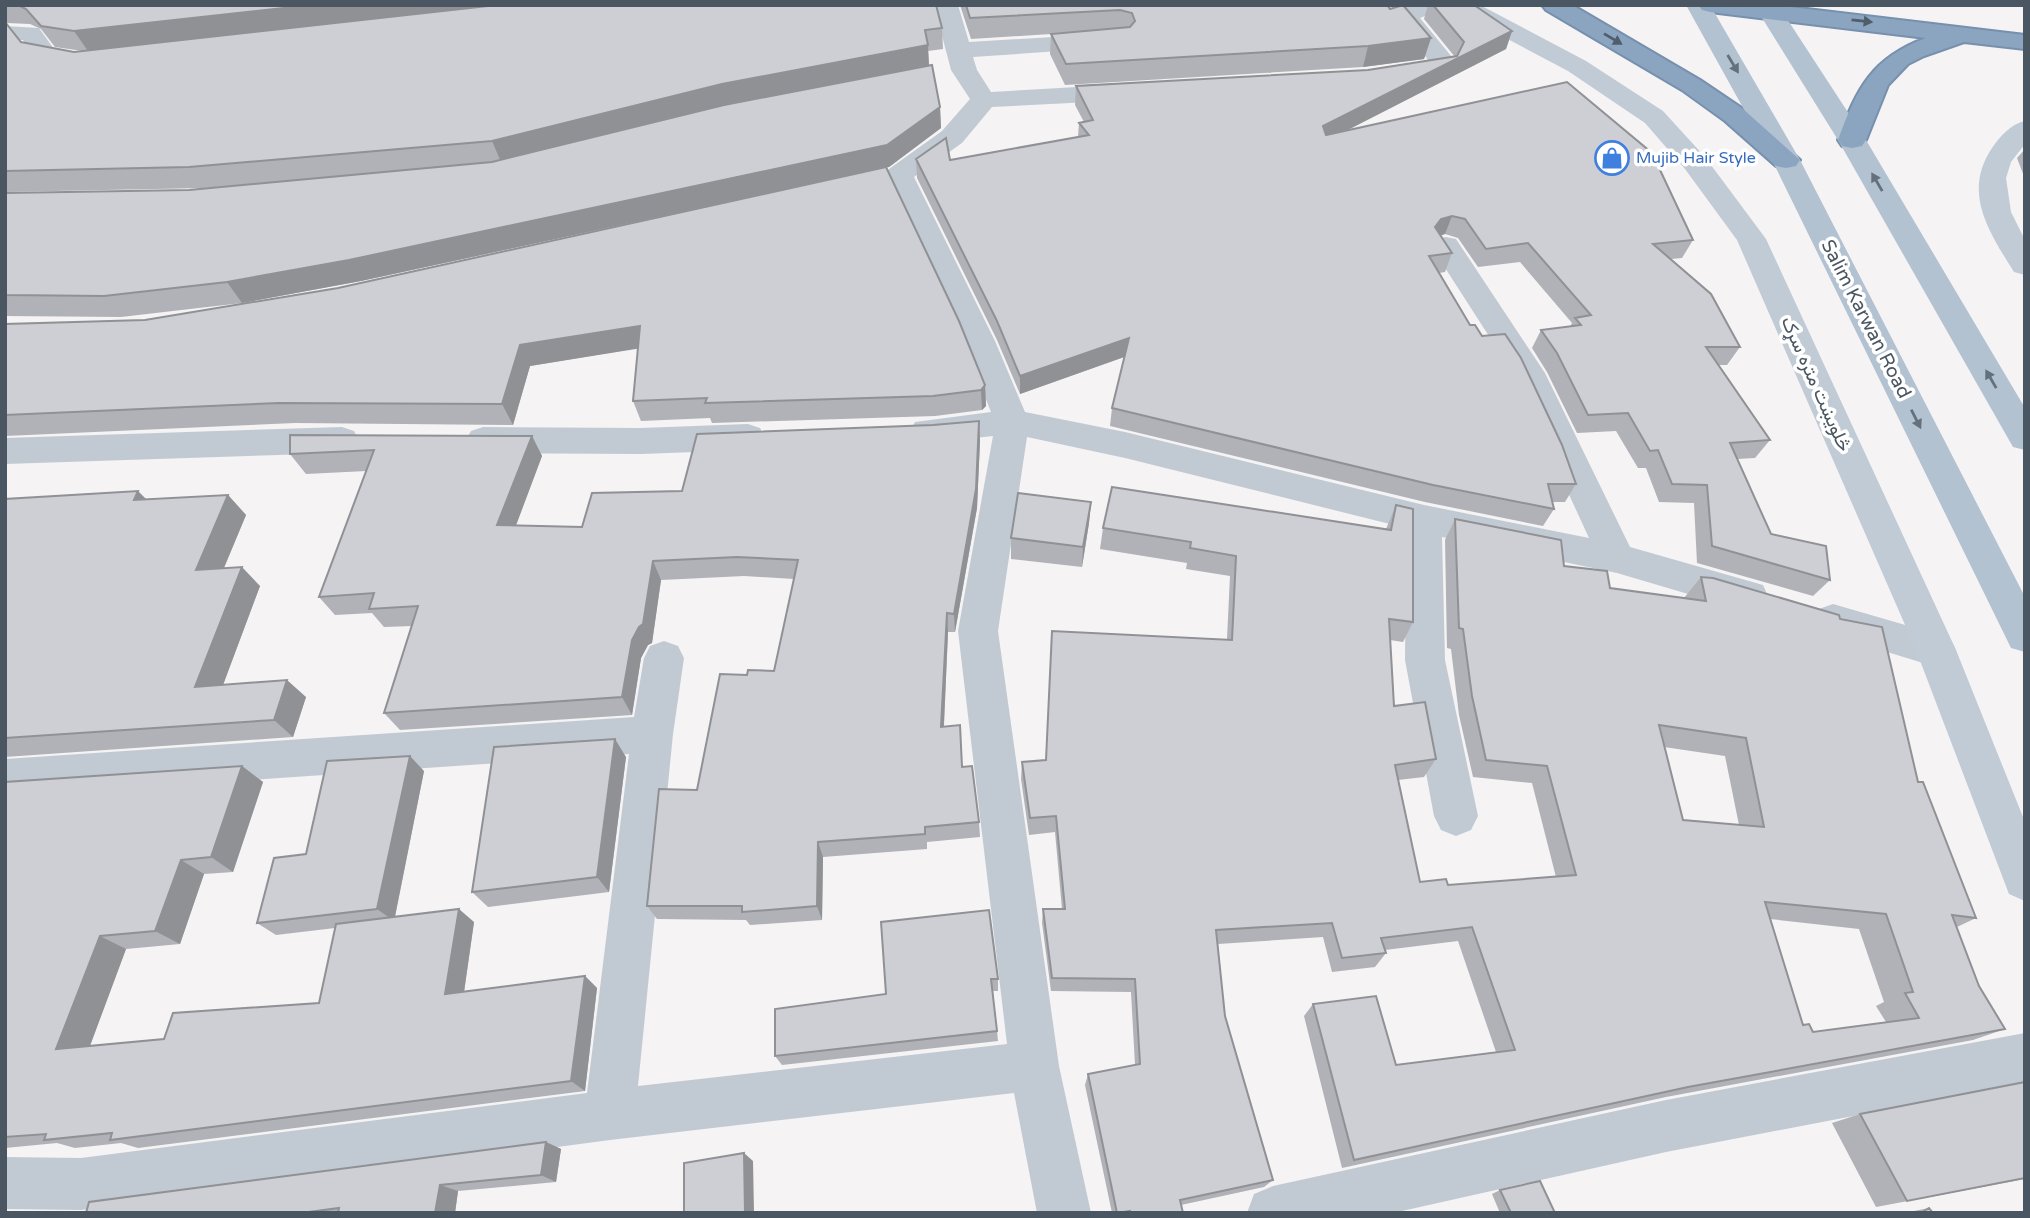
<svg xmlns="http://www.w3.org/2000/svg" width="2030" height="1218" font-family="'Varela Round',Vazirmatn,sans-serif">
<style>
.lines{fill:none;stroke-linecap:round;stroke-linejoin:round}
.highway-casing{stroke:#7690ad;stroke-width:4}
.street{fill:#c1cad2;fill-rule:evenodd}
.secondary{fill:#c1cbd6;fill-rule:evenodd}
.primary{fill:#b3c2d1;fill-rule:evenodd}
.highway{fill:#8ba5c1;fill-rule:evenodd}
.wall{fill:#b0b2b7;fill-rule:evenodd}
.shaded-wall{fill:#909195}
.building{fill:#cdcfd5;stroke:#909195;stroke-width:2;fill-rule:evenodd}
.oneway{fill:#505e6b}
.oneway2{fill:#64717d}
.labels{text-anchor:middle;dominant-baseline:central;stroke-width:7;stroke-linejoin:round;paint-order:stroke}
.far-shop-label{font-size:16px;fill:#366cbe;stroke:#fff;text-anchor:start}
.street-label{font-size:19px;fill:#4a5661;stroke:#fff}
</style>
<rect width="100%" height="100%" fill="#f5f3f3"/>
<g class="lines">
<g class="highway-casing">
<path id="highway" d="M1542,5h30l128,75 43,29 57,51 -4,6 -10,2 -10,-2 -51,-45 -43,-31 -136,-80z
M1698,5h75l252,30v14l-61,-7 -40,14 -16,8 -20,21 -22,55 -4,6 -10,2 -10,-2 -4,-6c19,-52 34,-82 88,-102l-216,-26 -8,-2z"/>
</g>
<path class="street" d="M934,5h24l11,37 134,-8 9,2 3,5 -3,5 -9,2 -130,9 4,13 14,22 138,-8 9,2 4,6 -4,6 -9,2 -137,7 -30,36 -48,34 81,164 30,71 100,20 299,73 165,33 -75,-163 -83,-129 5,-7 10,-2 10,2 89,134 85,174 133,38 5,11 -5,11 -14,5 -132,-39 -175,-36 3,123 33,156 -7,14 -15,6 -15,-6 -7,-14 -29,-156 1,-132 -281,-70 -98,-21 -29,194 61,435 32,147h-54l-23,-120 -404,47 -529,70 -76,-1v-52l76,1 506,-65 42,-339 -624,43v-38l629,-42 10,-59 6,-12 14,-5 14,5 6,12 -11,76 -35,352 369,-42 -49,-413 35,-195 -66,7 -12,-3 -5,-9 5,-9 76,-10 -28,-71 -78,-166 4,-6 53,-38 28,-32 -19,-29z
M1410,5h34l-4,5 -20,8 36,44 -6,10 -52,9 -9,-3 -4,-5 4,-5 40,-7 -36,-45 3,-5z
M5,26l34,2 15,21 39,7 4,5 -4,5 -9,3 -47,-9 -14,-20h-18z
M748,424l12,4 5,9 -5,9 -12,4 -107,4 -158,-1 -12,-4 -5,-9 5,-9 12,-4 158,1z
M342,427l12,4 5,9 -5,9 -12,4 -337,11v-26z
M1833,604l117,34 6,12 -6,12 -14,5 -117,-36 -5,-11 5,-11z
M2025,1033v50l-359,69 -273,61h-146l7,-19 19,-8 393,-86z"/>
<path class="secondary" d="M1449,5h31l106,56 77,50 42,46 61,82 190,411 69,172v79l-16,-7 -93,-244 -179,-410 -52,-71 -40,-46 -77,-52 -115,-61z
M2025,121v23l-14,18 -5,16 5,34 14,28v35l-11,-3c-25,-40 -52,-79 -22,-124 8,-12 19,-24 33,-27z"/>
<path class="primary" d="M1686,5h24l90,155 225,437v55l-14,-4 -239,-488z
M1754,5h24l88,135 159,268v42l-12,-3 -175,-307z"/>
<use href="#highway" class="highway"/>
</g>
<path class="wall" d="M5,5h931l6,23 1,21 -15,2 1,15 11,41 1,21 -52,39h-3l99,218 1,21 -4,4 -47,6 -223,7 -2,-5 -69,3 -8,-20 5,-53 -108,18 -17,59 -218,-2 -290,13v-112l140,-4 193,-32 476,-105 -453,98 -119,22 -121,14 -116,-1v-123l184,-3 154,-14 -139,12 -199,4zM7,23l23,1 11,5 14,18 28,4 -9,1 -53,-10z
M960,5h427l44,33 -7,21 -61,8 -298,18 -15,-31 1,-20 -80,5z
M1428,5h46l38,26 -6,18 -160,82 347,109 -11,18 -11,1 69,88 -13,18h-8l51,75 -15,18 -18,1 34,75 59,46 -17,16 -116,-33 -3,-60 -35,-1 -13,-34h-8l-22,-37 -39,2 -30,-61 -15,-24 9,-18 29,-3 2,-4 -52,-61 -42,5 -20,-29 -13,-4 -5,2 12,17 -7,19 -6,1 31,52 106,159 -11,18h-13l2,7 -11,17 -118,-24 -315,-76 2,-18 12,-51 -104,37 -23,-54 -80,-162 -1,-19 34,1 128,-23 1,-14 5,-1 -9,-17 1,-19 292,-16 87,-13 -31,-38z
M2025,149v30l-8,-21z
M979,421l1,20 -3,67 -22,124h-7l-4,94 19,41 16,55 1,15 -53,5v7l-104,8 -1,63 -72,5 -4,-5 -89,-1 -10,-13 100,-231 27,-4 20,-92 -50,-3 -83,4 -9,63 -4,2 -7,13 -9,57 -232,15 -16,-17 28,-87 -28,1 -12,-14 -37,2 -16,-18 47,-126 -60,3 -16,-20 242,-18 10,20 -26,69 66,2 100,-36 251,-66z
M228,495l18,20 -22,53 36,18 -37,98 83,13 -13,40 -288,20v-258l142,1z
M1091,502l-2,21 -7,44 -71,-8v-21z
M1396,505l17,117 -10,20 -13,-2 4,66 42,53 -12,18 -26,3 22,102 28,3 108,-8 -24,-94 -59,-6 -14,-62 -8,-66 -4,-1 -2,-108 10,-21 109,47 46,22 74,10 17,-21 139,42 78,163 58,136 -19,9 22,59 26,43 -32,11 -307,57 -324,71 -38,-152 9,-12 83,61 100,-13 -38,-111 -73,9 1,3 -11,14 -43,5 -9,-35 -105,7 7,72 48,164 -9,7 -83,18 2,8h-71l-27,-128 3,-11 47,-9 -4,-73 -80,-1 -9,-68 1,-14h19l-7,-77 -26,3 -8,-56 1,-17 24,-2 181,-121 3,-63 -44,-7 1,-6 -87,-14 3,-21 283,1zM1664,747l61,9 14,69 -56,-5zM1770,919l89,10 25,73 -8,4 10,16 -73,10 -10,-7z
M626,757l-17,135 -121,15 -16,-15z
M242,766l21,16 -30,90 -29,2 -24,70 -54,5 -36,97 74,-7 155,-36 16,-75 -59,7 -19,-12 49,-69 118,-83 -29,146 79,5 -10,70 121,-16 12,12 -12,103 -447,57 -17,-5 -46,5 -18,-5 -52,5v-366z
M989,910l9,69v12h-5l5,50 -216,24 -7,-9 111,-62z
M2025,1082v97l-149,28 -44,-84 28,-9z
M546,1142l15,7 -5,33 -98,9 -3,22h-369z
M1500,1190l55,23h-55l-8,-19z
M1929,1208l4,5h-29z"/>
<path class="shaded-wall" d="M311,5h200l-423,46 -14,-20z
M1512,31l-6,18 -188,96 5,-19z
M1431,38l-7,21 -61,8 5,-21z
M928,45l1,21 -428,96 -9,-21 230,-57z
M940,107l1,21 -52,39 -528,114 -119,22 -15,-21z
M1452,216l-7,18 -11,3 1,-10 6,-8z
M640,326l8,21 -118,19 -17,59 -11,-21 18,-59z
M1129,338l-2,18 -107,38v-18z
M985,385l1,21 -4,4 -1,-20z
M979,421l1,20 -3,67 -22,124 -1,-18z
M532,436l10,20 -33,88 -12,-19z
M138,491l20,20 -24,-11z
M228,495l18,20 -31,74 -19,-19z
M1091,502l-2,21 -7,44 1,-20z
M653,561l8,19 -9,63 -4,2 -7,13 -9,57 -10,-18 10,-57z
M242,567l18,19 -44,118 -21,-17z
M947,613l1,19 -5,111 -2,-16z
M287,680l19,17 -13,40 -19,-17z
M615,739l11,18 -17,135 -12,-15z
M410,756l14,15 -30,150 -17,-12z
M242,766l21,16 -30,90 -22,-15z
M818,842l5,15 -1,63 -5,-14z
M181,860l23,14 -24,70 -25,-13z
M459,909l15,13 -12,84 -17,-12z
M100,936l26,13 -41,110 -29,-10z
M585,976l12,12 -12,103 -14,-10z
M546,1142l15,7 -5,33 -15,-7z
M744,1153l9,8 1,52h-9z
M440,1185l18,6 -3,22h-20z"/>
<path class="building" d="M18,5h293l-237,26 -33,-5 -15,-17z
M497,5h439l6,23 -17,2 3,15 -206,39 -230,57 -303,26 -184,4v-149l16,20 53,10z
M966,5h421l3,4 13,-4 28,33 -63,8 -302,18 -15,-30 79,-7 5,-6 -3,-8 -12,-3 -150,8z
M1433,5h41l38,26 -189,95 3,9 241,-53 85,71 41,87 -40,4 58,50 29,53h-34l64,93 -40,3 41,91 55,12 4,34 -118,-34 -5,-61 -35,-1 -14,-34 -8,1 -22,-38 -40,2 -31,-62 -16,-23 40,-5 -6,-7 16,-3 -63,-72 -42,6 -21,-30 -13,-3 -11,3 -6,8 17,26 -23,3 41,69h5l7,11 23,-2 16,24 41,87 14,39h-28l6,25 -121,-24 -321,-77 17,-70 -109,38 -23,-55 -81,-162 30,-21 4,22 139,-25 -10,-12 14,-3 -17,-34 292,-16 89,-14 7,-14z
M932,65l8,42 -53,38 -538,115 -122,22 -123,14 -99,-1v-102l184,-3 303,-28 232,-57z
M886,167l73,154 26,64 -4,5 -48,6 -228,7 2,-5 -74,3 7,-75 -120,19 -18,59 -223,-1 -274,12v-91l140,-4 193,-32z
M979,421l-3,68 -22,125 -7,-1 -6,114 19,-2 2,42 10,-1 7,56 -54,5v7l-107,8 -1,64 -75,6v-6h-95l12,-117 38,1 23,-116 27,1 1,-5 26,1 24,-111 -61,-3 -84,4 -10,63 -4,3 -7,13 -10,57 -238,16 34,-107 -49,3 5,-16 -55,4 55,-147 -84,4v-19l242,1 -35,89 85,2 10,-34 90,-2 15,-57 236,-9z
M1112,487l279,43 5,-25 17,4v113l-24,-3 5,87 31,-4 11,57 -41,6 25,117 26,-3 2,6 128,-10 -29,-109 -61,-6 -14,-64 -9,-67 -4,-1 -4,-109 106,21 3,26 43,5 3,17 96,13 -5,-24 12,1 126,37 1,4 42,8 36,155h5l53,136 -24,-3 27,71 26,43 -317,58 -334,73 -41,-156 63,-8 20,69 119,-15 -43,-123 -91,11 5,15 -44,5 -10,-35 -116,7 9,86 48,164 -93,20 3,13h-53v-2l-13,2 -29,-139 52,-10 -5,-85 -83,-1 -9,-69h22l-9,-93 -26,2 -8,-56 24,-2 6,-129 180,9 4,-84 -46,-8 1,-6 -88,-14zM1659,725l87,13 18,89 -81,-7zM1765,902l121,12 27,78 -8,1 14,25 -106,14 -4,-8 -6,1z
M138,491l-4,9 94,-5 -32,75 46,-3 -47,120 92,-7 -13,40 -269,18v-239z
M1018,493l73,9 -8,45 -72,-9z
M615,739l-18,138 -125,15 22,-145z
M410,756l-33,153 -120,14 17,-65 32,-4 21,-93z
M242,766l-31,91 -30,3 -26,71 -55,5 -44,113 108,-10 9,-26 146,-10 17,-79 123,-15 -14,85 140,-18 -14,105 -461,59 2,-7 -68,7 2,-6 -41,3v-355z
M989,910l9,69h-7l6,52 -222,25v-47l111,-15 -5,-72z
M2025,1082v96l-118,23 -47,-87z
M546,1142l-5,33 -101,10 -5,28h-97l1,-5 -38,5h-215l3,-11z
M744,1153l1,60h-61v-50z
M1540,1181l15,32h-44l-11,-23z
M1929,1208l4,5h-12z"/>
<defs><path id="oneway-solid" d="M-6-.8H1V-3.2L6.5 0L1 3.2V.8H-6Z" transform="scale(1.75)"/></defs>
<g class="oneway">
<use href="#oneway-solid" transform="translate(1862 21) rotate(6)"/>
<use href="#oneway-solid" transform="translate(1613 39) rotate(31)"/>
</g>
<g class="oneway2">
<use href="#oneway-solid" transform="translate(1733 64) rotate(59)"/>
<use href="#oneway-solid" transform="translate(1877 182) rotate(-120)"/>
<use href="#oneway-solid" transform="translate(1991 379) rotate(-120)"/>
<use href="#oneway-solid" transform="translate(1916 419) rotate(63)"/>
</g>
<defs>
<g id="shop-ring" transform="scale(1.75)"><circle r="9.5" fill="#fff" stroke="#3f7fe0" stroke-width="1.5"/><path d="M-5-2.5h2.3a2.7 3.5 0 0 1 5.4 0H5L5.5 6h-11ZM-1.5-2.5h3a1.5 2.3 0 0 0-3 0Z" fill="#3f7fe0"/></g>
</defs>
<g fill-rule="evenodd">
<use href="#shop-ring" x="1612" y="158"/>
</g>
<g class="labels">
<g class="far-shop-label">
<text x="1636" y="158">Mujib Hair Style</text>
</g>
<g class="street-label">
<text transform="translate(1866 319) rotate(63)">Salim Karwan Road</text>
<text transform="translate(1816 384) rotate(66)">څلویښت متره سړک</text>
</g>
</g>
<rect width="2030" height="1218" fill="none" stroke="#4a5661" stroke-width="14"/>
</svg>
